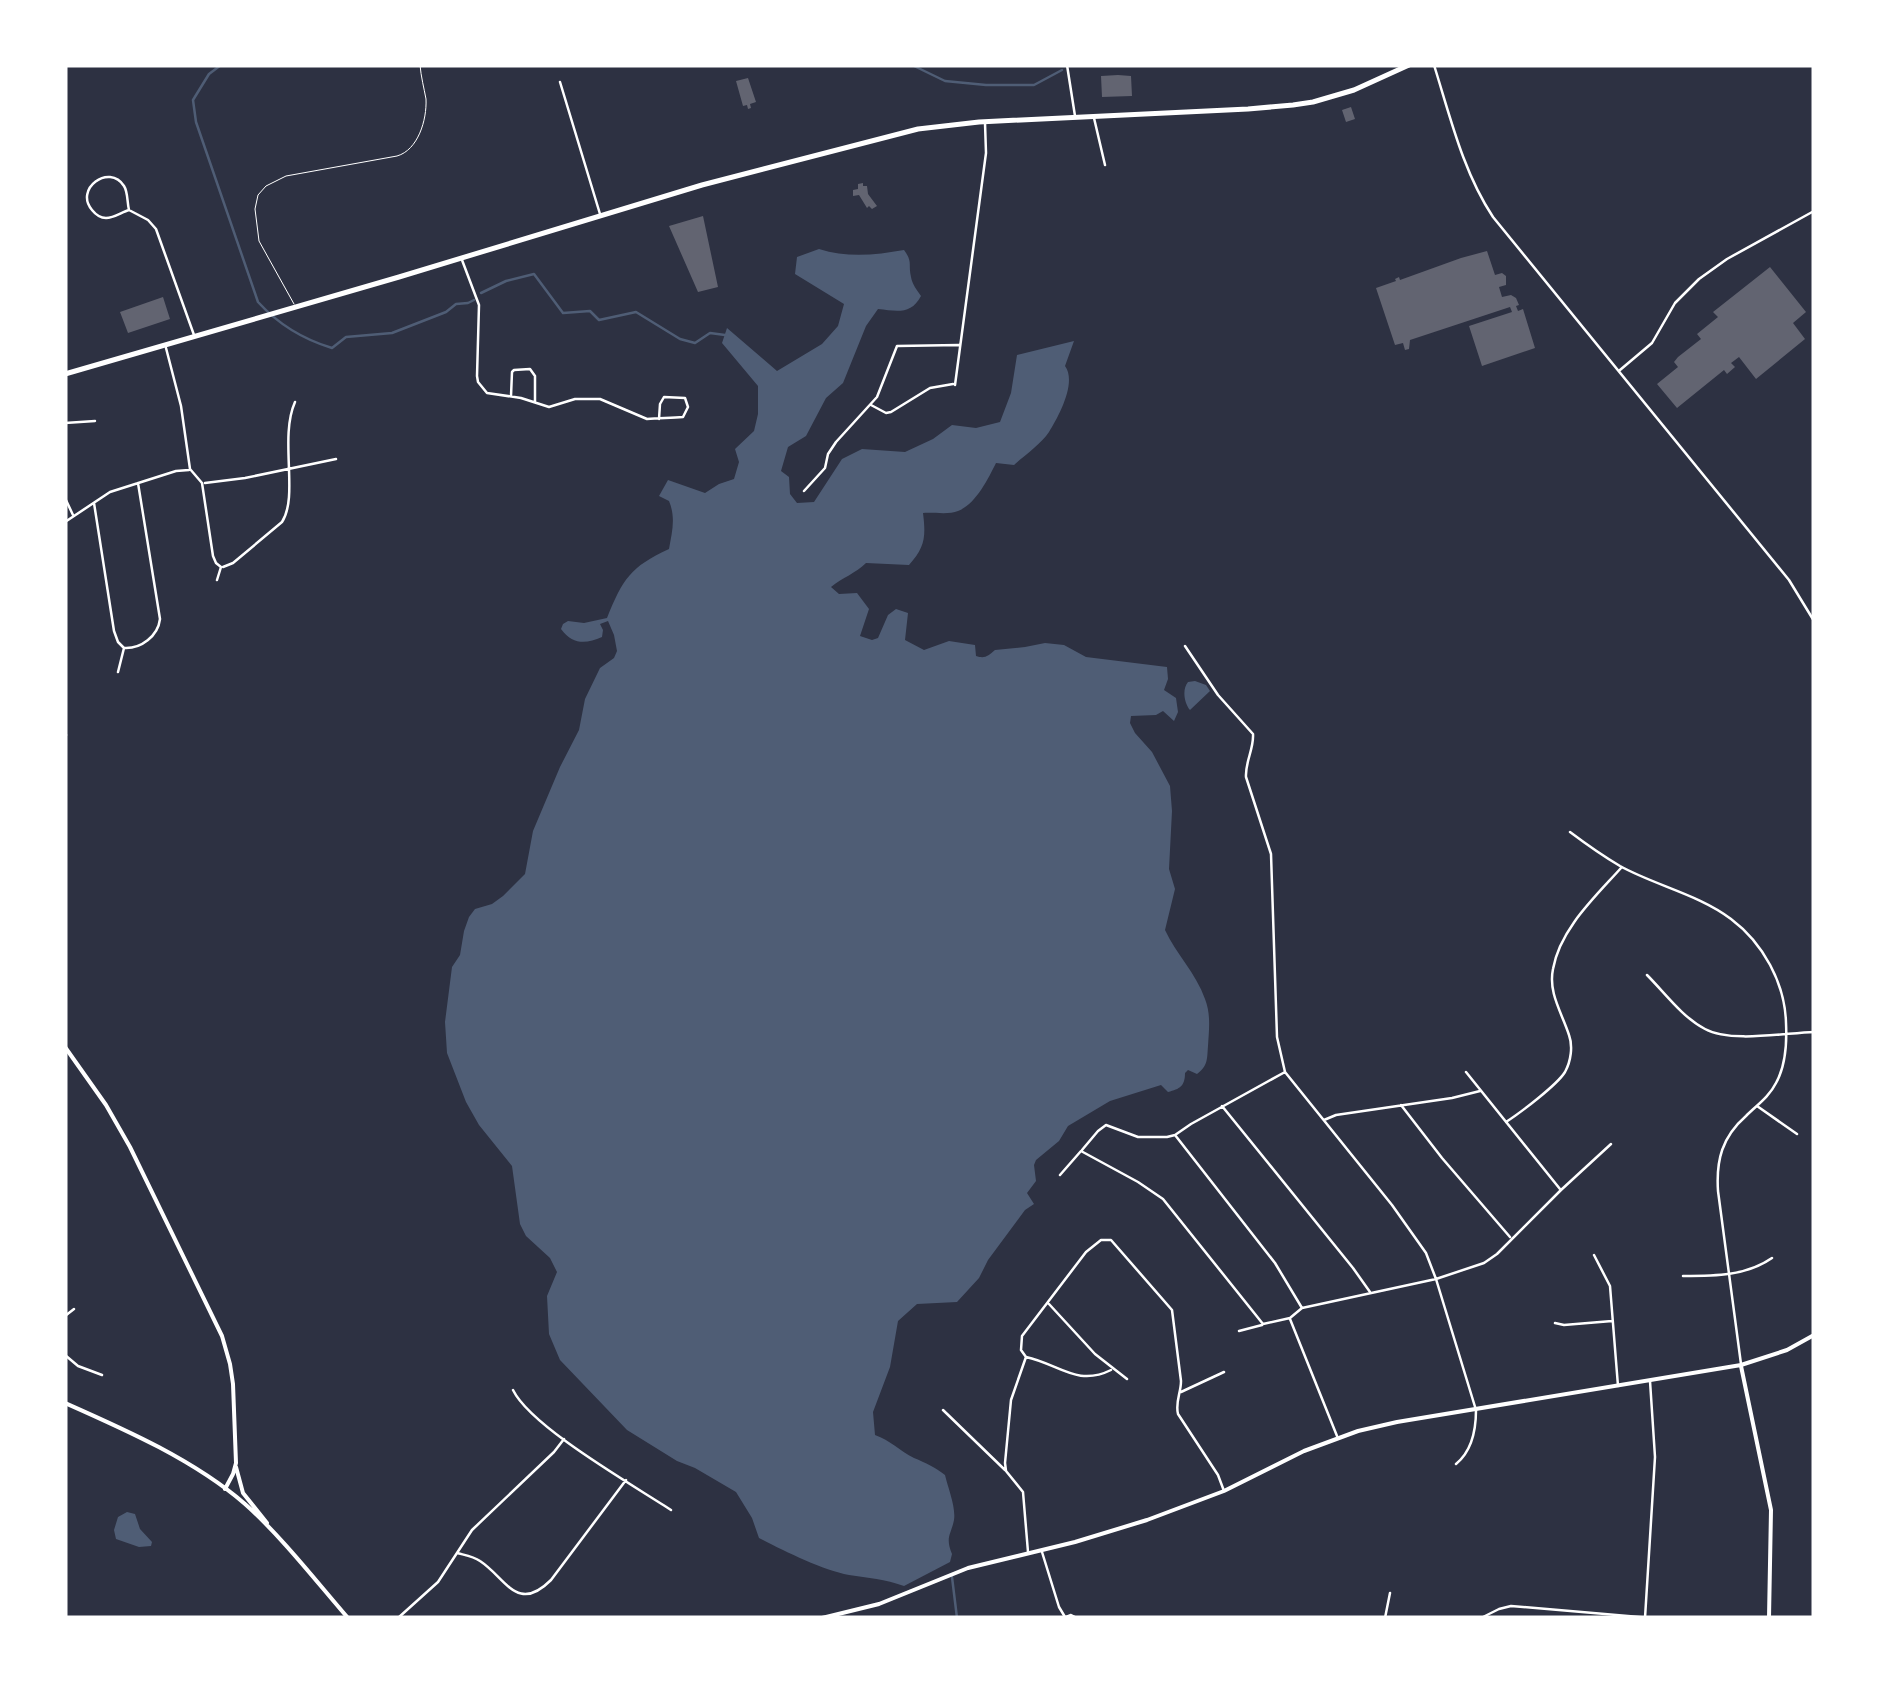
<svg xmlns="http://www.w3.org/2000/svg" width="1879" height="1683" font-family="'Public Sans',sans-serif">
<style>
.water{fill:#4f5d75}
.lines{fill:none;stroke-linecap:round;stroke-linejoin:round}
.stream{stroke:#4f5d75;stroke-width:2.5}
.building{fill:#626471}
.service{stroke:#fff;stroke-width:1}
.minor{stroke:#fff;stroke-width:2.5}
.secondary{stroke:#fff;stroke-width:4}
.primary{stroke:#fff;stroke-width:5}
</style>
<rect width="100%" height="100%" fill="#2d3142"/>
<path class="water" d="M819,249c28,9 57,6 85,1 9,12 4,14 7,27 1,7 6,13 10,19 -10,19 -24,15 -43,13l-12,17 -23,57 -17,15 -20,38 -18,11 -7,24 8,6 1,17 7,9 17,-1 28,-43 20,-10 43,3 28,-13 19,-14 24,3 24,-6 11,-29 6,-38 57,-14 -9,25c12,16 -6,50 -16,66 -8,12 -24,23 -35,33l-18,-2c-8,16 -20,41 -38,48 -9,4 -25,1 -35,2 3,24 2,34 -14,52l-43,-2c-10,10 -24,15 -35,24l8,7 18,-1 12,16 -9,27 12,4 6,-2 10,-23 8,-6 12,4 -3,27 19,10 25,-9 26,4 1,11c9,3 12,0 19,-6l30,-3 20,-4 19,2 22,12 81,10 1,12 -4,11 12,8 2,14 -4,9 -11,-10 -7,4 -25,1 -1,7 5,10 17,19 18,34 2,25 -3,58 6,20 -10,41c11,24 31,43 40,69 6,15 4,31 3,47 -1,13 0,20 -11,28l-9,-4 -3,3c0,13 -5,16 -17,19l-7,-7 -51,16 -42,25 -9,15 -23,19 -2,5 2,16 -9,12 7,11 -9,6 -37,50 -9,18 -22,24 -40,2 -19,17 -8,46 -17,45 2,23c15,5 25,16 39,23 12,5 21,9 31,17 3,13 11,32 9,45 -3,15 -9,17 -2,34l-2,8 -46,24c-19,-7 -36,-8 -55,-11 -27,-5 -65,-24 -90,-37l-7,-20 -16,-26 -41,-24 -18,-7 -50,-31 -67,-70 -11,-26 -2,-38 10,-24 -7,-14 -24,-22 -6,-12 -8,-58 -33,-41 -13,-23 -19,-49 -2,-31 7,-55 8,-12 4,-24 5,-14 6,-8 17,-5 11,-8 22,-22 8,-43 27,-64 19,-37 6,-31 15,-31 14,-10 3,-7 -3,-16 -6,-14 -8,3 3,6 -1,7c-16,7 -29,8 -41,-8l2,-5 5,-3 16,2 23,-5c16,-39 23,-51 62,-69 3,-17 7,-31 0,-48l-10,-5 9,-16 37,13 14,-9 15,-5 5,-17 -4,-13 19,-18 4,-17v-28l-36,-43 5,-15 50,43 45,-27 16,-18 6,-22 -49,-30 2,-17z
M1195,681l11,4 4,6 -20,19c-6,-7 -8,-21 -2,-28z
M127,1512l8,2 5,15 12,13 -1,4 -12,1 -23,-8 -2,-9 4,-13z"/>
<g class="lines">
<path class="stream" d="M221,65l-12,9 -16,26 3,22 62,180c21,23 44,37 74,46l14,-11 46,-4 54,-21 10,-8 12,-1 6,-3
M912,65l33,16 41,4h48l28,-15
M481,293l25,-12 28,-7 29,39 27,-2 9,9 37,-8 44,27 15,4 15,-10 15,2
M952,1577l5,41"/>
</g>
<path class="building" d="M1118,75l13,1 1,20 -30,1 -1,-21z
M748,78l8,24 -6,2 1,4 -3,1 -1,-4 -4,1 -7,-25z
M1351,107l4,12 -9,3 -4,-12z
M863,183v3h4l1,8 9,12 -5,3 -3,-3 -2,2 -8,-13 -6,1v-6l5,-1v-5z
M703,216l15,71 -20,5 -29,-66z
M1487,251l8,24 7,-2 4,3v9l-7,2 3,10 9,-2 5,3 3,7 -3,1 2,5 5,-2 12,39 -53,18 -13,-40 43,-14 -2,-5 -100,33 -1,9 -4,1 -2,-7 -8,2 -19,-57 20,-7 -1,-2 4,-2 1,3 61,-22z
M1770,267l36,45 -13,11 12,16 -49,40 -17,-22 -8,6 4,4 -8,7 -3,-4 -47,38 -20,-24 21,-17 -4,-5 4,-5 23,-18 -4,-5 21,-17 -5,-5z
M163,297l7,22 -42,14 -8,-21z"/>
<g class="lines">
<path class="service" d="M294,304l-35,-63 -4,-32 3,-14 8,-9 20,-10 111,-20c21,-6 30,-36 29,-57 -2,-11 -5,-22 -6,-34"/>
<path class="minor" d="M1067,65l8,51
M1434,65c16,51 29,107 59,152l296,363 25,41
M560,82l40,132
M1094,118l11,47
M129,210c-7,2 -15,8 -23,8 -6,0 -10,-3 -14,-8 -18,-21 17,-47 32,-24 4,6 3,16 5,24l19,10 8,9 38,106
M462,260l17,45 -2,71 1,6 9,11 34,5 28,9 26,-8h25l47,20c12,-1 24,-1 36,-2l5,-10 -3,-9 -21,-1 -4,7 -1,15
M166,348l15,58 9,63 12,14 11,73 3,7 5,4 -4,13
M1620,370l32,-27 23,-40 24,-24 28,-20 87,-48
M955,385l31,-232 -1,-30
M65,391v-13
M511,396l1,-24 2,-2 16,-1 5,7v25
M871,405l15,8 5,-1 39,-24 23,-4
M65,423l30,-2
M205,483l40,-5 91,-19
M804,491l21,-23 3,-14 8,-12 41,-45 20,-51 62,-1
M65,498l8,17
M94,503l20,128 4,11 6,6 -6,24
M65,522l45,-30 66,-21 13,-1
M223,567l10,-4 49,-41c17,-26 -3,-84 13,-120
M1185,646l33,49 35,39c1,15 -8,28 -7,43l25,77 6,183 8,35 107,133 34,48 10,26 40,131c0,20 -4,41 -20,54
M124,648c17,1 34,-12 36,-29l-22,-136
M65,736l1,-1
M1570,832c16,12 33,24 50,34 34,19 80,29 111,53 32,24 54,64 55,104 1,20 0,42 -10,60 -7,14 -19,22 -30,33 -24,21 -30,44 -28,75l23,173
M1647,975c18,18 35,42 58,54 26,14 79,4 109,3
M1466,1072l94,117
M1401,1105l41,53 68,79
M1222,1106l131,162 17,24
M1757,1106l40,28
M1324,1120l12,-5 116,-17 28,-7
M1506,1122c14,-9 51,-37 59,-50 6,-11 8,-26 4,-37 -7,-22 -21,-42 -16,-66 7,-40 42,-72 68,-101
M1082,1150l16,-19 8,-6 32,12h29l8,-2 16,-11 94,-52
M1060,1175l21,-24 57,31 25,17 100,125 27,-6 12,-10 -27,-45 -100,-128
M1594,1255l16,31 8,100
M1683,1276c32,0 63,0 89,-18
M1049,1304l46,50 32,25
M1302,1308l134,-29 48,-16 13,-9 64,-64 50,-46
M65,1316l9,-7
M1290,1319l47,117
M1555,1323l9,2 48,-4
M1239,1331l23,-6
M65,1355l13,11 24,9
M1026,1357c33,7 51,30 85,13
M513,1390c18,37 120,95 158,120
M1181,1392l43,-20
M943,1410l62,60
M1028,1552l-5,-60 -17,-21 -1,-8 6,-63 15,-43 -5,-7 1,-14 64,-84 15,-12h10l61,70 9,71c0,12 -6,21 -3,33l40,61 6,16
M1042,1552l17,55 6,10
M457,1553c7,2 16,3 23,8 26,17 37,53 71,19l75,-100
M1066,1617l5,-2 6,3
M398,1618l40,-36 34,-52 82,-78 10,-13
M1385,1618l5,-25
M1481,1618l18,-9 12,-3 140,12
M1645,1618l10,-161 -5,-76"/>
<path class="secondary" d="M65,1047l41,58 24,42 92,189 8,28 3,20 3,79 -3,11 -8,15
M1741,1366l30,144 -2,108
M65,1403c61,27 129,57 180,101 36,32 71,77 103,114
M236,1467l7,26 24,30
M822,1618l57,-14 89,-36 107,-26 72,-22 77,-29 80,-40 54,-20 39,-9 344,-57 46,-15 27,-15"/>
<path class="primary" d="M65,374l334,-97 303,-92 216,-56 61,-7 269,-13 45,-4 20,-3 41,-12 55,-25"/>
</g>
<rect width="1879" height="1683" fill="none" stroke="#ffffff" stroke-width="135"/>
</svg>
